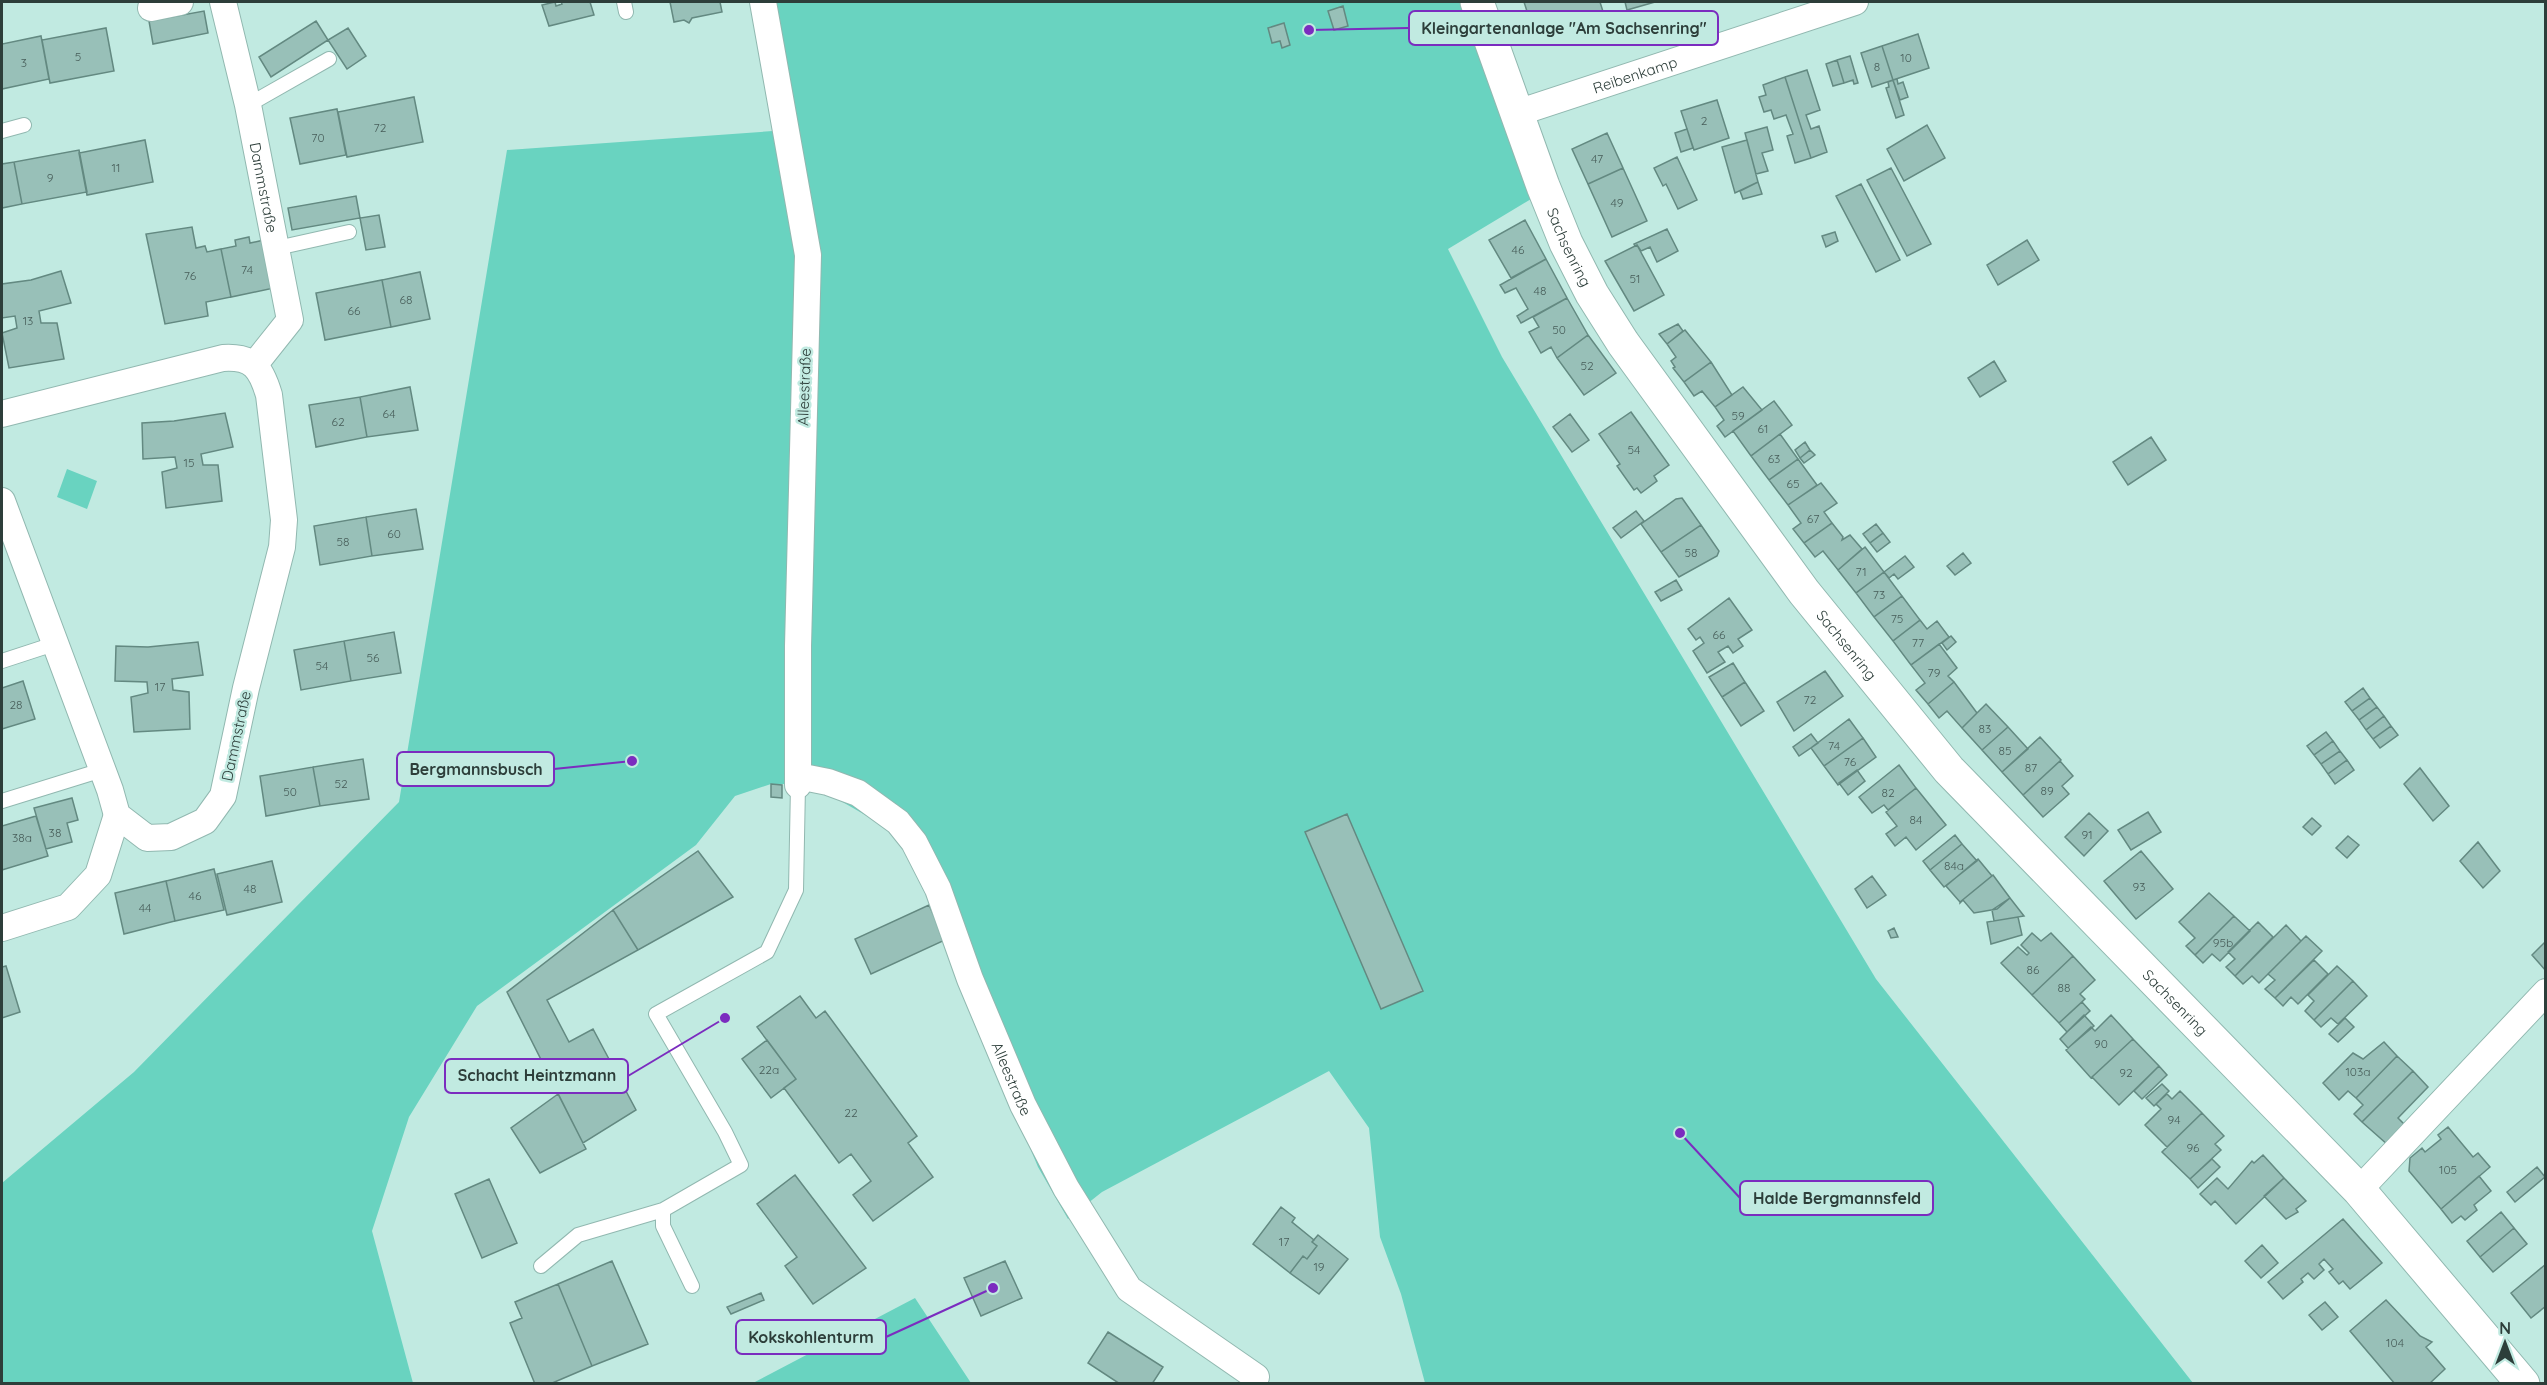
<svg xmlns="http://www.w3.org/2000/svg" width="2547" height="1385" font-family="Quicksand,sans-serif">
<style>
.green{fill:#69d3c0}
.building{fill:#98c0b8;stroke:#638981;stroke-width:1.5}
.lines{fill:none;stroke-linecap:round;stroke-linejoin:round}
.service-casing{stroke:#91b8b0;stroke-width:16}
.minor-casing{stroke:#91b8b0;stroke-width:28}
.tertiary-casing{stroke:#91b8b0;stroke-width:35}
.service{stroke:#fff;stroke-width:14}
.minor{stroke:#fff;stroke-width:26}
.tertiary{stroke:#fff;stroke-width:33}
.labels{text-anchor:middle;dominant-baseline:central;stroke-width:5;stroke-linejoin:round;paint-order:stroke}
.number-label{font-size:12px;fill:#485e5a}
.street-label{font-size:15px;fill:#2d3e3a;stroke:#c1eae1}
.leader{fill:none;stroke:#7b2cbf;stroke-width:2}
.callout-dot{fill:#7b2cbf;stroke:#c1eae1;stroke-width:2}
.callout{fill:#c1eae1;stroke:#7b2cbf;stroke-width:2}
.callout-label{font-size:16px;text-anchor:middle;font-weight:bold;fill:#2d3e3a}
</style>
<rect width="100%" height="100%" fill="#c1eae1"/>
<path class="green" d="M767,2h706l68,191 -93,56 54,108 374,622 317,404h-768l-24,-89 -21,-57 -11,-109 -40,-57 -227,121 -34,27 -30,-52 -77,-184 -24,-78 -32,-54 -17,-23 -63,-36 -34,-8h-20l-36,12 -39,49 -219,161 -68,111 -37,114 41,152 -411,1v-201l132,-111 265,-270 108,-652 280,-20z
M67,469l30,12 -10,28 -30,-12z
M915,1298l56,85h-218z"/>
<path class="building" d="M555,2l1,4 6,-2 -1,-2h29l4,13 -45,11 -7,-21z
M670,2h50l2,10 -30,6 -3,5 -5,-3 -10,2z
M1524,2h76l5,16 -69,21z
M1625,2h30l-28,8z
M1343,6l5,20 -14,4 -6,-19z
M204,11l4,22 -55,11 -4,-23z
M316,21l12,19 -57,37 -12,-20z
M1284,23l6,22 -8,3 -2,-7 -8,2 -4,-15z
M106,28l8,43 -64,12 -8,-43z
M348,28l18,28 -19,13 -19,-29z
M1918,34l11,34 -36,12 -11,-34z
M41,36l8,43 -47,10v-45z
M1882,46l11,34 -21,7 -11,-34z
M1850,56l8,27 -4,1 -1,-4 -9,3 -7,-23z
M1837,60l7,23 -11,3 -7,-22z
M1807,70l13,40 -14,5 5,14 8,-3 8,26 -16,6 -26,-81z
M1785,77l26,81 -16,5 -8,-27 6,-2 -7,-19 -12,4 -3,-9 -7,2 -5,-15 7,-2 -3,-10z
M1897,79l1,5 5,-2 5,15 -8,3 -7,-20z
M1893,80l11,35 -8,3 -10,-30 3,-1 -1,-5z
M414,97l9,45 -76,15 -9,-45z
M1717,100l12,38 -35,12 -13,-39z
M337,109l9,46 -46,9 -10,-46z
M1927,125l18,33 -41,23 -17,-32z
M1767,127l6,23 -11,3 6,18 -12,3 -11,-41z
M1687,129l6,19 -12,4 -6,-19z
M1607,133l16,35 -35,16 -16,-35z
M145,140l8,42 -66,13 -8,-42z
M1747,140l11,42 -23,11 -13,-46z
M79,150l8,42 -65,12 -8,-42z
M1677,157l20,43 -19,9 -12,-25 -3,2 -9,-18z
M14,162l8,42 -20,4v-44z
M1623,168l24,53 -35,16 -24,-53z
M1891,168l40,76 -24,12 -40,-76z
M1758,182l4,12 -19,5 -3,-8z
M1861,184l39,76 -24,12 -40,-76z
M356,196l4,22 -68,12 -4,-22z
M379,215l6,32 -19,3 -6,-32z
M1525,220l21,39 -35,19 -22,-38z
M192,227l4,21 9,-2 2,6 14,-3 10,48 -25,5 2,14 -43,8 -19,-90z
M1667,229l11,22 -21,11 -7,-15 -9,4 -4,-6 -2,1 -1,-2z
M1835,232l3,9 -12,6 -4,-11z
M249,237l1,6 14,-3 10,48 -43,9 -10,-48 15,-3 -1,-6z
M2027,240l12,20 -41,25 -11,-20z
M1637,245l27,50 -30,16 -29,-50z
M1546,259l21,39 -46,25 -4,-7 11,-7 -12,-21 -11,5 -5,-8z
M61,271l10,32 -32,8 2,12h16l7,36 -55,9 -7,-35 15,-5 -2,-12 -13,2v-34l29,-4z
M420,272l10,47 -39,8 -9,-47z
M382,280l9,47 -66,13 -9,-47z
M1567,298l21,37 -31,23 -6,-11 -10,6 -12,-21 10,-5 -6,-10z
M1678,324l5,7 -16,13 -8,-10z
M1685,330l26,32 -27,20 -11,-14 2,-1 -4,-6 5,-4 -9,-13z
M1588,335l28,38 -32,22 -27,-37z
M1994,361l12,20 -26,16 -12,-19z
M1711,362l21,33 -17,12 -13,-16 -8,5 -10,-14z
M410,387l8,43 -51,7 -7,-40z
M1743,387l19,23 -37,27 -8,-11 7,-6 -9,-13z
M360,397l7,40 -51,10 -7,-42z
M1774,401l18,24 -41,31 -18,-25z
M1631,412l38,53 -15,11 3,5 -16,12 -4,-5 -3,2 -17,-24 3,-2 -21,-30z
M225,413l8,34 -32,7 2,11h15l4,36 -56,7 -4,-36 15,-4 -2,-11 -32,2 -1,-36 32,-2z
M1570,414l19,26 -17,12 -19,-25z
M1780,434l18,25 -29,21 -18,-24z
M2151,437l15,23 -38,25 -15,-23z
M1805,442l5,8 -10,8 -5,-8z
M1810,450l5,5 -11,8 -4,-5z
M1798,459l19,26 -29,20 -19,-25z
M1821,483l16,20 -13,9 8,11 -28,20 -11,-14 8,-6 -13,-18z
M1682,498l19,27 -40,27 -20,-28 35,-25z
M416,509l7,40 -51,7 -6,-39z
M1636,511l8,10 -23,17 -8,-10z
M366,517l6,39 -52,9 -6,-39z
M1832,523l11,14 -1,3 8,-5 12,14 -24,21 -15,-19 -8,6 -11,-14z
M1876,524l7,9 -13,10 -7,-9z
M1701,525l18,26 -2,5 -38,21 -18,-25z
M1883,533l7,9 -13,10 -7,-9z
M1865,547l19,25 -28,21 -18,-23z
M1963,553l8,10 -16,12 -8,-9z
M1905,556l9,11 -16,12 -4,-5 -5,4 -5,-6z
M1884,572l18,24 -28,21 -18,-24z
M1676,580l6,10 -21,11 -6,-9z
M1902,596l18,24 -27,21 -19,-24z
M1729,598l23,32 -14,9 5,7 -10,7 -5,-7 -10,6 7,10 -18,11 -14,-22 11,-8 -4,-6 -4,3 -8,-11z
M1920,620l7,9 10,-8 12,16 -38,28 -18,-24z
M394,632l7,41 -50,8 -7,-40z
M1951,636l5,6 -9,8 -5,-7z
M344,641l7,40 -50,9 -7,-40z
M198,642l5,33 -31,4 1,11 16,2 1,37 -56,3 -3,-35 17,-4 -1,-11 -32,-1 1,-35 32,1z
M1939,644l18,24 -9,8 6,6 -26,22 -12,-14 9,-7 -14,-18z
M1733,663l12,19 -23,15 -13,-20z
M1825,671l18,25 -49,35 -17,-29z
M23,681l12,38 -33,10v-41z
M1745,682l19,29 -23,15 -19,-29z
M1954,682l23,31 -15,15 -15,-17 -8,7 -11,-14z
M2363,688l7,10 -18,13 -7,-9z
M2370,698l7,9 -18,13 -7,-9z
M1986,704l22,23 -26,23 -20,-22z
M2377,707l7,9 -18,14 -7,-10z
M2384,716l7,10 -18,13 -7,-9z
M1849,719l14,19 -39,28 -13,-18z
M2391,726l7,9 -18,13 -7,-9z
M2008,727l20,22 -26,23 -20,-22z
M2326,732l7,9 -19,14 -7,-9z
M1811,734l7,9 -19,13 -6,-9z
M2040,737l21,23 -38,35 -21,-23z
M1863,738l13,19 -38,28 -14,-19z
M2333,741l7,10 -19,13 -7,-9z
M2340,751l7,9 -19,14 -7,-10z
M363,759l6,40 -49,7 -7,-39z
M2347,760l7,10 -19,14 -7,-10z
M2060,761l13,15 -11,10 7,8 -26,23 -20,-22z
M1899,765l17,23 -28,22 -4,-5 -12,8 -13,-16z
M313,767l7,39 -54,10 -6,-40z
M2420,768l29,38 -16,15 -29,-37z
M1857,770l8,11 -17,14 -9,-12z
M771,784l11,1v13l-11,-1z
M1916,788l30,37 -30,25 -10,-13 -11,9 -9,-12 11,-8 -11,-14z
M72,798l6,22 -11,3 5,19 -26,7 -12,-41z
M2148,812l13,20 -30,18 -13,-20z
M2089,813l19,18 -24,25 -19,-19z
M1347,814l76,177 -42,18 -76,-177z
M36,816l12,40 -46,14v-44z
M2312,818l9,8 -9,9 -9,-8z
M1955,835l7,9 -32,26 -7,-9z
M2348,836l11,9 -12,13 -11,-10z
M2478,842l22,29 -17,17 -23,-27z
M1962,844l15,17 -33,26 -14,-17z
M698,851l35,46 -95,53 -25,-40z
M2141,851l32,38 -37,30 -32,-38z
M1978,859l14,17 -32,26 -14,-16z
M272,861l10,41 -55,13 -10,-41z
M214,869l10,41 -49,11 -9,-40z
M1993,875l17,23 -13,11 -23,4 -11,-13 -3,3v-1z
M1872,876l14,19 -19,13 -12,-19z
M166,881l9,40 -51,13 -9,-41z
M2209,893l25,23 -39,39 -9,-9 9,-8 -16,-16z
M2010,898l14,18 -30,5 -2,-11z
M929,905l16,35 -74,34 -16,-35z
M613,910l25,40 -91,50 22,42 24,-13 43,81 -53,33 -76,-151z
M2234,916l16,15 -30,30 -8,-7 -9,9 -8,-8z
M2018,917l4,18 -31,9 -4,-22z
M2258,922l15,15 -38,39 -9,-9 9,-8 -7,-7z
M2286,925l15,16 -42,42 -7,-7 -9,8 -8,-8z
M1894,928l4,9 -7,1 -3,-7z
M2032,933l9,8 10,-8 22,23 -41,39 -31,-32 17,-16 9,8 2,-2 -8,-8z
M2306,936l16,15 -47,47 -10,-9 10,-9 -7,-6z
M2546,941v30l-14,-16z
M2073,956l22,24 -15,14 5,5 -26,24 -27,-28z
M2314,960l14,14 -30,30 -7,-7 -8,9 -8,-8z
M6,966l14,46 -18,6v-51z
M2337,966l16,15 -39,39 -9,-9 9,-10 -6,-6z
M2353,981l14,15 -29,28 -7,-6 -10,9 -7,-7z
M800,996l16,22 9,-7 92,125 -9,7 25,34 -60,44 -20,-26 18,-14 -20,-27 -12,9 -55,-75 12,-9 -39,-52z
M2082,1002l8,9 -23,21 -8,-9z
M2084,1015l10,11 -26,22 -8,-9z
M2111,1015l22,24 -42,39 -25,-28 25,-23 4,4z
M2345,1018l9,9 -16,15 -9,-8z
M2133,1039l26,27 -40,39 -27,-28z
M767,1040l29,39 -25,19 -29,-39z
M2384,1042l13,14 -41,42 -8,-7 -9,9 -16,-17 30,-30 10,6z
M2397,1056l16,15 -51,51 -8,-8 9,-9 -7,-7z
M2159,1066l8,9 -25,24 -8,-8z
M2413,1071l15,16 -30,31 8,8 -18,19 -26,-23z
M2162,1084l7,7 -15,15 -8,-8z
M2180,1091l22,22 -35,34 -22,-22 16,-16 -5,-5 11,-10 5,5z
M558,1094l28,55 -46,24 -29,-45z
M2202,1113l22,23 -9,8 6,6 -31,29 -28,-27z
M2448,1127l25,30 5,-4 12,14 -49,42 -32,-38 1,-13 12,-10 3,4 16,-13 -3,-4z
M2263,1155l21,23 -48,46 -21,-23 -4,4 -11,-11 17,-16 11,11 24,-28 2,2z
M2212,1159l8,8 -22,21 -8,-9z
M2537,1167l8,10 -30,25 -8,-10z
M795,1175l71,93 -53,36 -28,-38 12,-9 -40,-53z
M2479,1176l12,15 -17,14 3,5 -12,10 -4,-4 -9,7 -11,-14z
M2284,1178l22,23 -10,8 2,3 -12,7 -22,-23z
M489,1179l28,64 -35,15 -27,-64z
M1281,1207l14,11 -3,4 22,18 -2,2 5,4 -10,13 -4,-3 -13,17 -37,-29z
M2501,1212l13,16 -34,29 -13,-16z
M2343,1219l39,44 -32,26 -7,-8 -4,3 -10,-12 4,-3 -9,-10 -5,5 5,6 -10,9 -6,-6 -7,6 2,3 -20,17 -15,-17z
M2514,1228l13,16 -34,28 -13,-15z
M1318,1235l30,24 -29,35 -29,-21 13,-17 4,3 10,-13 -5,-4z
M2262,1245l16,18 -17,15 -16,-17z
M612,1261l36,83 -56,22 -34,-82z
M1005,1261l17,37 -41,18 -17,-38z
M2546,1264v42l-15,12 -20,-25z
M558,1284l34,82 -42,18h-15l-25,-61 12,-5 -7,-16z
M761,1293l3,7 -33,14 -4,-7z
M2386,1300l34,36 12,6 -6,5 19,22 -16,15h-34l-45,-53z
M2325,1302l13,15 -16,13 -13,-15z
M1108,1332l55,35 -11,17h-32l-32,-21z"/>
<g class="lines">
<g class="service-casing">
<path id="service" d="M624,2l2,10
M248,105l81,-46
M2,131l22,-6
M277,248l72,-16
M2,661l52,-17
M2,801l100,-31
M541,1266l37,-31 85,-25
M692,1286l-29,-60v-16l78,-45 -16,-33 -69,-118 111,-62 29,-62 2,-105"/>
</g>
<g class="minor-casing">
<g id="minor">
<path id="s1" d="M223,2l25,103 42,215 -35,44"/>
<path d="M763,2l45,253 -10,391v139"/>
<path d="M151,8l29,-6"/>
<path id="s2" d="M1517,113l338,-111"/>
<path d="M2,414l221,-56c30,-2 38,10 46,37l15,125 -2,27 -36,141 -23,108 -18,25 -34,16 -24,1 -30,-23 -7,-25 -108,-289"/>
<path id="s3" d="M798,776l30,6 30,11 40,29 16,20 24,47 32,90 53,126 43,83 63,101 127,88"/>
<path d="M2,928l66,-21 30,-32 19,-60"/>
<path d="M2359,1190l187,-198"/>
</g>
</g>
<g class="tertiary-casing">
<g id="tertiary">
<path id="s4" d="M1477,2l66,184 23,57 26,51 31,49 181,249 145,178 410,420 164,194"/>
</g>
</g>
<use href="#service" class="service"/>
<use href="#minor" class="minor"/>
<use href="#tertiary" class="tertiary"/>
</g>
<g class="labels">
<g class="number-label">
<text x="78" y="56">5</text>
<text x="1906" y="57">10</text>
<text x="24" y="62">3</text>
<text x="1877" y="66">8</text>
<text x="1704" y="120">2</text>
<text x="380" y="127">72</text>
<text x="318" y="137">70</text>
<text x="1597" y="158">47</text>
<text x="116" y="167">11</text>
<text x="50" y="177">9</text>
<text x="1617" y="202">49</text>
<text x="1518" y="249">46</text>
<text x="247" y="269">74</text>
<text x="190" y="275">76</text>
<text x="1635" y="278">51</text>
<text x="1540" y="290">48</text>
<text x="406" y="299">68</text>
<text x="354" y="310">66</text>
<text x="28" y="320">13</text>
<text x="1559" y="329">50</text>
<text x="1587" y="365">52</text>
<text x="389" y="413">64</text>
<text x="1738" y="415">59</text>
<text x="338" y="421">62</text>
<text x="1763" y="428">61</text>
<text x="1634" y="449">54</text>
<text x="1774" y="458">63</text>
<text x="189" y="462">15</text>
<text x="1793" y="483">65</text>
<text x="1813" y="518">67</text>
<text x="394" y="533">60</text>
<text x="343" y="541">58</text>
<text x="1691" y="552">58</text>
<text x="1861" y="571">71</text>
<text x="1879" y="594">73</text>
<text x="1897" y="618">75</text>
<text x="1719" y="634">66</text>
<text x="1918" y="642">77</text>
<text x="373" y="657">56</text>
<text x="322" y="665">54</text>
<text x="1934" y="672">79</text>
<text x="160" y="686">17</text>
<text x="1810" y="699">72</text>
<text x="16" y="704">28</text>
<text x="1985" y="728">83</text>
<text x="1834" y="745">74</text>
<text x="2005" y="750">85</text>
<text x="1850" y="761">76</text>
<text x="2031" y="767">87</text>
<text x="341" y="783">52</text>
<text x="2047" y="790">89</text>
<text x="290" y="791">50</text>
<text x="1888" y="792">82</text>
<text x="1916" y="819">84</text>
<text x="55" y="832">38</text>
<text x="2087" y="834">91</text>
<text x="22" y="837">38a</text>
<text x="1954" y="865">84a</text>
<text x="2139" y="886">93</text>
<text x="250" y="888">48</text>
<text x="195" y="895">46</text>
<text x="145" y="907">44</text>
<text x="2223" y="942">95b</text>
<text x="2033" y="969">86</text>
<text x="2064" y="987">88</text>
<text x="2101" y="1043">90</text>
<text x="769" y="1069">22a</text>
<text x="2358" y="1071">103a</text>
<text x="2126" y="1072">92</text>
<text x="851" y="1112">22</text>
<text x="2174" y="1119">94</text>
<text x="2193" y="1147">96</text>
<text x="2448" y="1169">105</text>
<text x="1284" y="1241">17</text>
<text x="1319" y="1266">19</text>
<text x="2395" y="1342">104</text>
</g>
<g class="street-label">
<text stroke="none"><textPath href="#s2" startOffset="124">Reibenkamp</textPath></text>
<text stroke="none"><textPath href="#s1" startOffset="190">Dammstraße</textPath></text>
<text stroke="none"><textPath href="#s4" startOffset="262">Sachsenring</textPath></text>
<text transform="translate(804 387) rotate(-88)">Alleestraße</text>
<text stroke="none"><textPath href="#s4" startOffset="748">Sachsenring</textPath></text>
<text transform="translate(236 736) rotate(-78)">Dammstraße</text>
<text stroke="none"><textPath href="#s4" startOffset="1234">Sachsenring</textPath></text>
<text stroke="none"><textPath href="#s3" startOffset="394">Alleestraße</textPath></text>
</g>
</g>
<path class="leader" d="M1309 30L1409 28M632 761L554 769M725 1018L628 1076M1680 1133L1740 1198M993 1288L886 1337"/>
<g class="callout-dot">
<circle cx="1309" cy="30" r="6"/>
<circle cx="632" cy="761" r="6"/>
<circle cx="725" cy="1018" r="6"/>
<circle cx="1680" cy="1133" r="6"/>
<circle cx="993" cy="1288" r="6"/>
</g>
<g class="callout">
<rect x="1409" y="11" width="309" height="34" rx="6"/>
<rect x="397" y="752" width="157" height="34" rx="6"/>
<rect x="445" y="1059" width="183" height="34" rx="6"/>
<rect x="1740" y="1181" width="193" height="34" rx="6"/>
<rect x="736" y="1320" width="150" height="34" rx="6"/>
</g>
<g class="callout-label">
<text x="1564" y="34">Kleingartenanlage "Am Sachsenring"</text>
<text x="476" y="775">Bergmannsbusch</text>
<text x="537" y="1081">Schacht Heintzmann</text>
<text x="1837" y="1204">Halde Bergmannsfeld</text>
<text x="811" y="1343">Kokskohlenturm</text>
</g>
<rect width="2547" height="1385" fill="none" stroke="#2d3e3a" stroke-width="6"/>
<g transform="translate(2505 1343)" stroke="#c1eae1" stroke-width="4.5" paint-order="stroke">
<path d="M0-4.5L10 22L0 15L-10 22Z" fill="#2d3e3a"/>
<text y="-9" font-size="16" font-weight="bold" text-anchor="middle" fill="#2d3e3a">N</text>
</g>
</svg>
